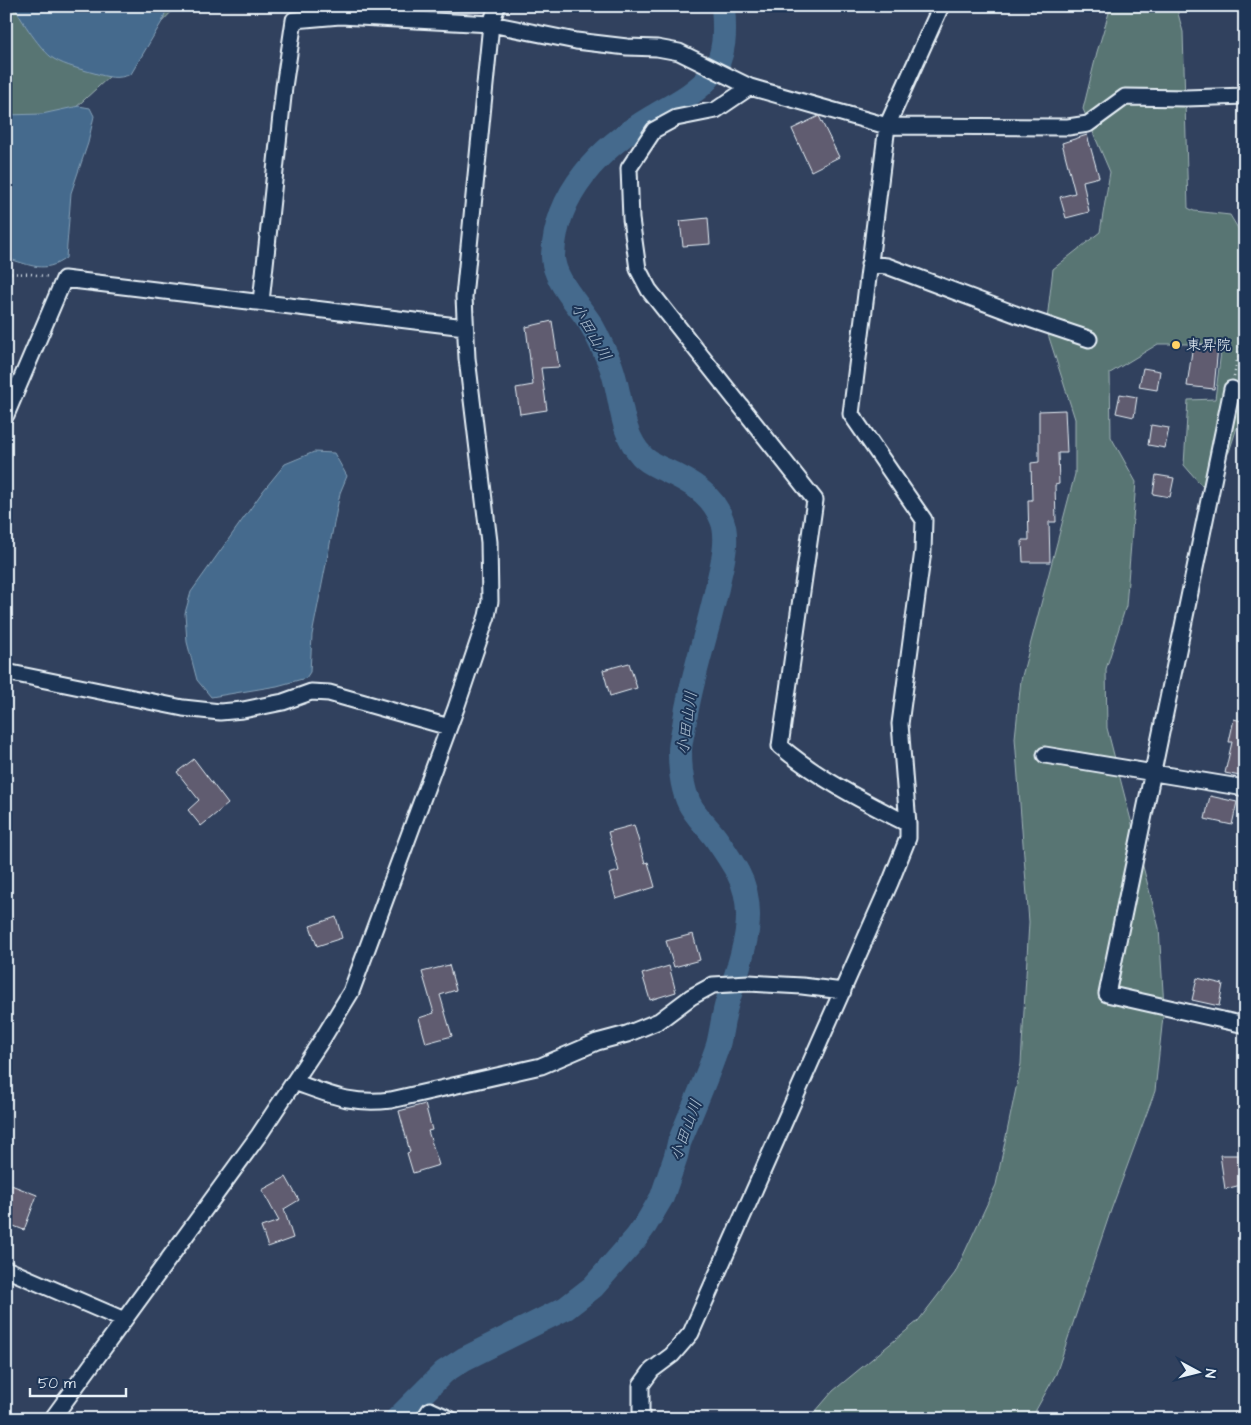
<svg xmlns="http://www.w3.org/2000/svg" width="1251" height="1425" font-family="'Architects Daughter','Klee One',sans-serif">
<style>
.green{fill:#587573;stroke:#a0b3b6}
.water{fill:#456b8d;stroke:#86a1b8}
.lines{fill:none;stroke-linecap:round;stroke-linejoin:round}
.river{stroke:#456b8d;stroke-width:24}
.building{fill:#605c6f;stroke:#e8f1f8}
.street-casing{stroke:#e8f1f8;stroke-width:19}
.path{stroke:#e8f1f8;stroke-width:2.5;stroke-dasharray:1 4;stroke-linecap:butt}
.street{stroke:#1d3557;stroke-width:15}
.poi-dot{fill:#ffd166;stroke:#1d3557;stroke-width:2}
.labels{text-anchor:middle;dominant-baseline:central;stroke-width:4;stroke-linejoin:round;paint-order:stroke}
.poi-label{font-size:15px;fill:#e8f1f8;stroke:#1d3557;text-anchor:start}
.water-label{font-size:16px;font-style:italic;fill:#afc2d3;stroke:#1d3557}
</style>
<rect width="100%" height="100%" fill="#31415e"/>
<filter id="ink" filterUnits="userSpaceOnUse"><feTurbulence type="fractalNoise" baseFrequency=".02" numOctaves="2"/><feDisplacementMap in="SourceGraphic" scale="10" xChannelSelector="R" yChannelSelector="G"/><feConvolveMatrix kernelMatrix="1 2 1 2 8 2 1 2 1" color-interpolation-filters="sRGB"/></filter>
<g filter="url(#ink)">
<path class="green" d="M6,6h171l-66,69 -105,97z
M1111,6h65l7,26 5,176 6,3 36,4 15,25v163l-16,49 -27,34 -18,-21 4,-65 27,-1 7,-55h-64l-48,29 1,64 25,45 -10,124 -20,63 1,59 52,200 5,79 -9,84 -44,119 -55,164 -25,45h-222l24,-28 85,-70 37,-48 41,-88 25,-121 8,-142 -14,-184 6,-58 54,-206v-55l-29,-91 7,-59 47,-37 10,-60 -27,-63 14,-57z"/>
<path class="water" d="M14,6h153l-4,14 -32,54c-13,6 -24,3 -37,-1 -14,-4 -28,-7 -40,-14 -13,-8 -33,-39 -40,-53z
M79,106l11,2 4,8 -6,27 -17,50 -5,65c-22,16 -35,7 -60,0v-143l36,-1z
M314,452l20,1 13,23 -7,17 -28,142 -2,37 -4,6 -29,8 -66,11 -14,-17 -10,-38 -2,-29 6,-21 72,-101 22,-27z"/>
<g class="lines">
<path class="river" d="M397,1419l47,-47 20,-13 102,-51 27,-21 43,-49 10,-14 16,-27 14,-41 3,-13c13,-33 28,-65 39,-98 4,-15 5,-31 10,-45 13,-41 32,-86 10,-127 -6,-11 -14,-23 -21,-33 -9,-13 -21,-23 -28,-37 -7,-15 -9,-36 -9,-52 0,-10 4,-22 5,-32 8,-48 25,-93 34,-141 4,-17 10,-40 3,-58 -10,-27 -33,-39 -57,-50 -8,-4 -17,-7 -23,-14 -25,-27 -19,-66 -34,-97 -6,-12 -11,-25 -18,-36 -12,-19 -38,-45 -37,-68 3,-63 48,-108 99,-138 20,-12 44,-23 59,-42 15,-20 14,-44 12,-69"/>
</g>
<path class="building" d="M819,116l20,41 -28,14 -19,-42z
M1087,135l12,42 -16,4 6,31 -23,6 -6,-21 15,-4 -13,-50z
M708,218l2,26 -27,2 -3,-25z
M552,321l7,46 -18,1 6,42 -27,4 -4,-26 17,-3 -7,-58z
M1193,344l25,2 -4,43 -27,-3z
M1143,368l17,3 -3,19 -18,-3z
M1120,394l17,3 -3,20 -18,-4z
M1065,410l2,43h-9l1,31 -4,1 1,37h-7l1,40h-27l-1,-22h7l-1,-40h4l-1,-37 8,-1v-51z
M1151,425l18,3 -4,20 -17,-3z
M1156,475l18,3 -4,19 -17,-3z
M629,663l8,25 -27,8 -7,-26z
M1234,719l11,3v55l-20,-4 7,-31h-3z
M194,759l34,45 -27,22 -13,-16 11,-10 -22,-28z
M1210,796l27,6 -5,23 -27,-6z
M634,825l11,38 3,-1 7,25 -39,12 -7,-25 10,-3 -11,-39z
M336,917l6,21 -25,8 -7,-20z
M693,934l7,26 -26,7 -8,-26z
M449,965l7,25 -16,5 12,41 -26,7 -7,-25 15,-5 -12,-41z
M669,966l7,26 -26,8 -8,-26z
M1197,978l26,6 -4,22 -27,-6z
M425,1104l7,26 -4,1 11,34 -26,8 -6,-20 3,-1 -11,-41z
M1220,1155h25v29l-20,5z
M286,1177l13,23 -15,9 9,29 -25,9 -7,-20 18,-6 -17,-31z
M6,1183l31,12 -13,35 -18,-7z"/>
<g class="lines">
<g class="street-casing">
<path id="street" d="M750,87l-34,23 -40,8 -22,12 -25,38 2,51 7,50 11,21 166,210 -35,246c37,32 85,56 128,78
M869,264l18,2 136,51 66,22
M261,302l23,-215 10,-67 46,-4 151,8 85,17 51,6 30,1 22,4 71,35 137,39 181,1 20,-3 37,-27 61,1 59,-2
M1232,389l-125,605 138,31
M6,415l58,-136 401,48
M6,672l177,36 37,4 23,-2 40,-8 28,-10 18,1 120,34
M1045,755l200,33
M294,1082c37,13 57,23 97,18l150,-34 56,-24 30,-8 32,-13 32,-24 22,-12 36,-2 53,3 41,5
M6,1269l118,51
M52,1419l207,-284 64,-97 28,-46 105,-284 31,-92 3,-15 -1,-59 -22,-184 -3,-61 27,-273 6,-18
M424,1419l6,-9 20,9
M641,1419v-34l11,-15 20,-15 19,-22 199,-450 18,-45v-14l-8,-100 23,-173 1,-31 -73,-106 36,-288 54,-120"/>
</g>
<path class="path" d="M6,273l25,1 19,3
M1234,377l11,-60"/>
<use href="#street" class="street"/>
</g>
</g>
<circle class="poi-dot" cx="1176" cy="345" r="5"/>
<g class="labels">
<g class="poi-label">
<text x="1186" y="345">東昇院</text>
</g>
<g class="water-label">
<text transform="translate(591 332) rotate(60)">小田山川</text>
<text transform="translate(687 723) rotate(-82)">小田山川</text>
<text transform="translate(686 1130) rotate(-70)">小田山川</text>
</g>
</g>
<rect width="1251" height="1425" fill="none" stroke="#1d3557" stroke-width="25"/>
<rect x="12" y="12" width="1226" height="1400" fill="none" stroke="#e8f1f8" stroke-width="2" filter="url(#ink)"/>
<g transform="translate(1198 1372) rotate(97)" stroke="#1d3557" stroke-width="4" paint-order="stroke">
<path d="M0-4L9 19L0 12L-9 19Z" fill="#e8f1f8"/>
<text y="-8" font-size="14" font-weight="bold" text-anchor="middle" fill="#e8f1f8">N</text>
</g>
<path d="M30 1388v8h96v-8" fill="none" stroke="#e8f1f8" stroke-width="2.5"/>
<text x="38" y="1388" font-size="15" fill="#e8f1f8" stroke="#1d3557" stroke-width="4" paint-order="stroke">50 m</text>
</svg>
